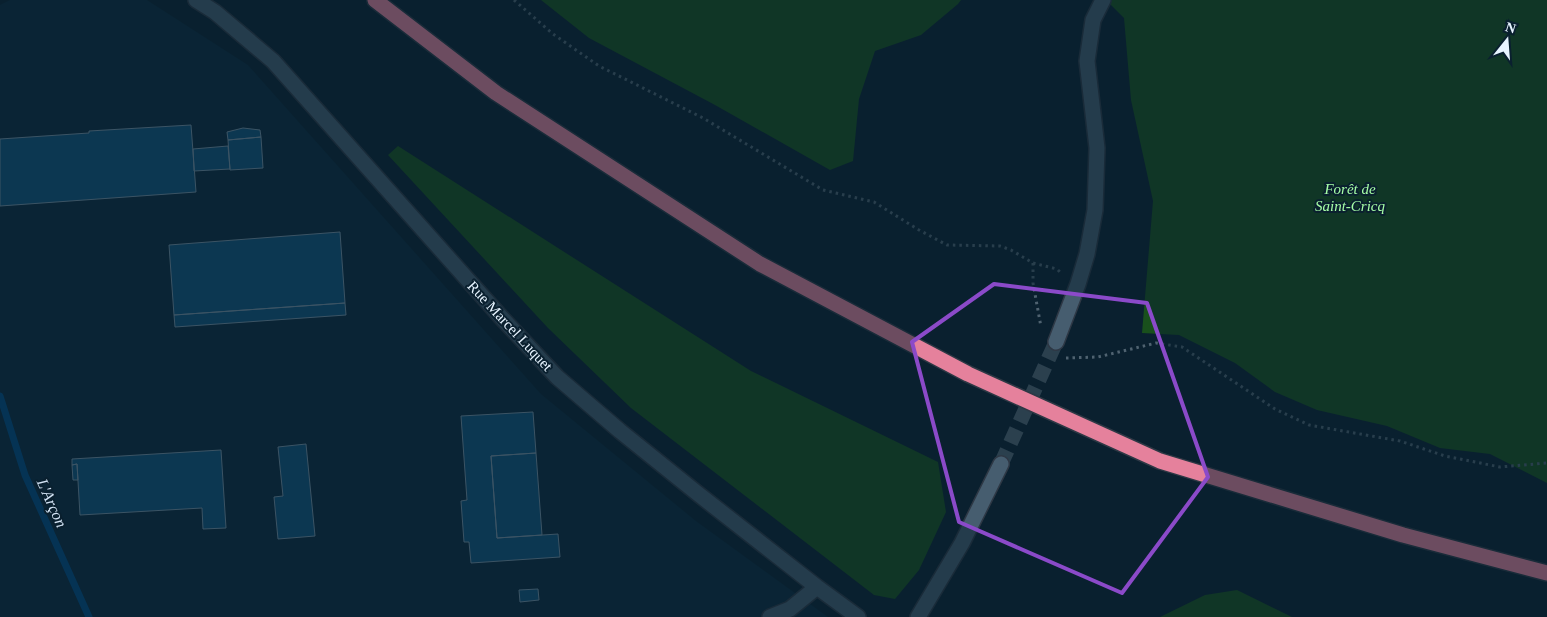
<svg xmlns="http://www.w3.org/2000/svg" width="1547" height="617" font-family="'Times New Roman',serif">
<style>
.built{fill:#0c293c}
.green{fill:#19501c}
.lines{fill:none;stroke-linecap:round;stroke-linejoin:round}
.stream{stroke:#014a82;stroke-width:7}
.building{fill:#11527a;stroke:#7891a4}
.minor-tunnel{stroke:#2b404e;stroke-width:15;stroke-dasharray:15 8;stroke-linecap:butt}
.minor-casing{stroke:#2e3845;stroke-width:18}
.highway-casing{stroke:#2e3845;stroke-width:18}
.path{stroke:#4f6270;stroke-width:3;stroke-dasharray:2.5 4;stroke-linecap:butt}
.minor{stroke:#465d6f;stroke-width:15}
.highway{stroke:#e5819c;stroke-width:15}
.marked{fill:none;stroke:#8b4ac9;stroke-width:4;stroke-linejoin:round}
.labels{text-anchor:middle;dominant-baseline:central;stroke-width:4;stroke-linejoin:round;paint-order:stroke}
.park-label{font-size:15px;font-style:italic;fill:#a6fda6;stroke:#0a202f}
.street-label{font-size:15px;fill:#e7f4ff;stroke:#0a202f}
.water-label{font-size:16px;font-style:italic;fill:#d3e3f4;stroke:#0a202f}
</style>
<rect width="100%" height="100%" fill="#0a202f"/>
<path class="built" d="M10,0h137l101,65 293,329 155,127 132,96h-828v-612z"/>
<path class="green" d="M541,0h420l-3,4 -37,31 -46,16 -16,48 -6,62 -23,9 -115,-65 -126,-67z
M1106,0h441v483l-57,-29 -50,-6 -53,-22 -70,-16 -42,-18 -40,-29 -56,-28 -37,-2 11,-132 -22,-101 -7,-82z
M398,146l353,225 187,91 8,50 -27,58 -24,29 -21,-4 -243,-187 -83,-80 -160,-173z
M1237,590l55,27h-132l45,-22z"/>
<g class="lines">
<path class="stream" d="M0,396l25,79 64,142"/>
</g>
<path class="building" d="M191,125l5,67 -196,14v-67l89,-6v-2z
M243,128l17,2 1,7 -33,3 -1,-8z
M261,137l2,31 -33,2 -2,-30z
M228,146l2,23 -36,2 -1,-22z
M340,232l5,71 -171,12 -5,-70z
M345,303l1,12 -171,12 -1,-12z
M533,412l3,41 -45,3 6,82 61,-4 2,23 -89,6 -2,-21h-5l-3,-41 6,-1 -6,-84z
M306,444l9,92 -37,3 -4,-42 9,-1 -5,-49z
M221,450l5,78 -23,1 -1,-21 -122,7 -3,-51 -5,1v-6z
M536,453l6,82 -45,3 -6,-82z
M77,464l1,16h-5l-1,-15z
M538,589l1,11 -19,2 -1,-12z"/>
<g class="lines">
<path class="minor-tunnel" d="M1001,464l55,-122"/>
<g class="minor-casing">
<path id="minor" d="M196,0l19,12 58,49 227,255 57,61 63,54 77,62 120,94 41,30
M1056,342l22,-58 9,-30 8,-44 2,-62 -10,-87 6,-41 10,-20
M770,617l20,-8 27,-22
M918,617l44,-74 39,-79"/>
</g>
<g class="highway-casing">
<path id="highway" d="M375,0l121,93 264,171 208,110 192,87 243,74 144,38"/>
</g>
<path class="path" d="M514,0l39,34 46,32 104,52 120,72 51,12 45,28 28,15 53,1 11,4 22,13 24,6 4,4
M1033,263v20l8,44
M1066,358l32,-1 58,-14 26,4 93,62 34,16 91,16 45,15 55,11 47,-4"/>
<use href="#minor" class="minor"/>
<use href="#highway" class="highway"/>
</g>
<path d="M0 0H1547V617H0ZM994,284l153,19 61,174 -86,116 -163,-71 -47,-180z" fill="#0a202f" fill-opacity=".55" fill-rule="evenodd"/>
<path class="marked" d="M994,284l153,19 61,174 -86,116 -163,-71 -47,-180z"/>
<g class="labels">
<g class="park-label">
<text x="1350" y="189">Forêt de<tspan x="1350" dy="17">Saint-Cricq</tspan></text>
</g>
<g class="street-label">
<text transform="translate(510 326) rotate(47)">Rue Marcel Luquet</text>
</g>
<g class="water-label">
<text transform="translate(52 503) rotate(66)">L'Arçon</text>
</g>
</g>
<g transform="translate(1507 40) rotate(17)" stroke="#0a202f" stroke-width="4" paint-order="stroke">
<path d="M0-4L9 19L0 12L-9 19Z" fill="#e7f4ff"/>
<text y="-8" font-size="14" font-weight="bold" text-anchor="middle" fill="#e7f4ff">N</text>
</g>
</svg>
